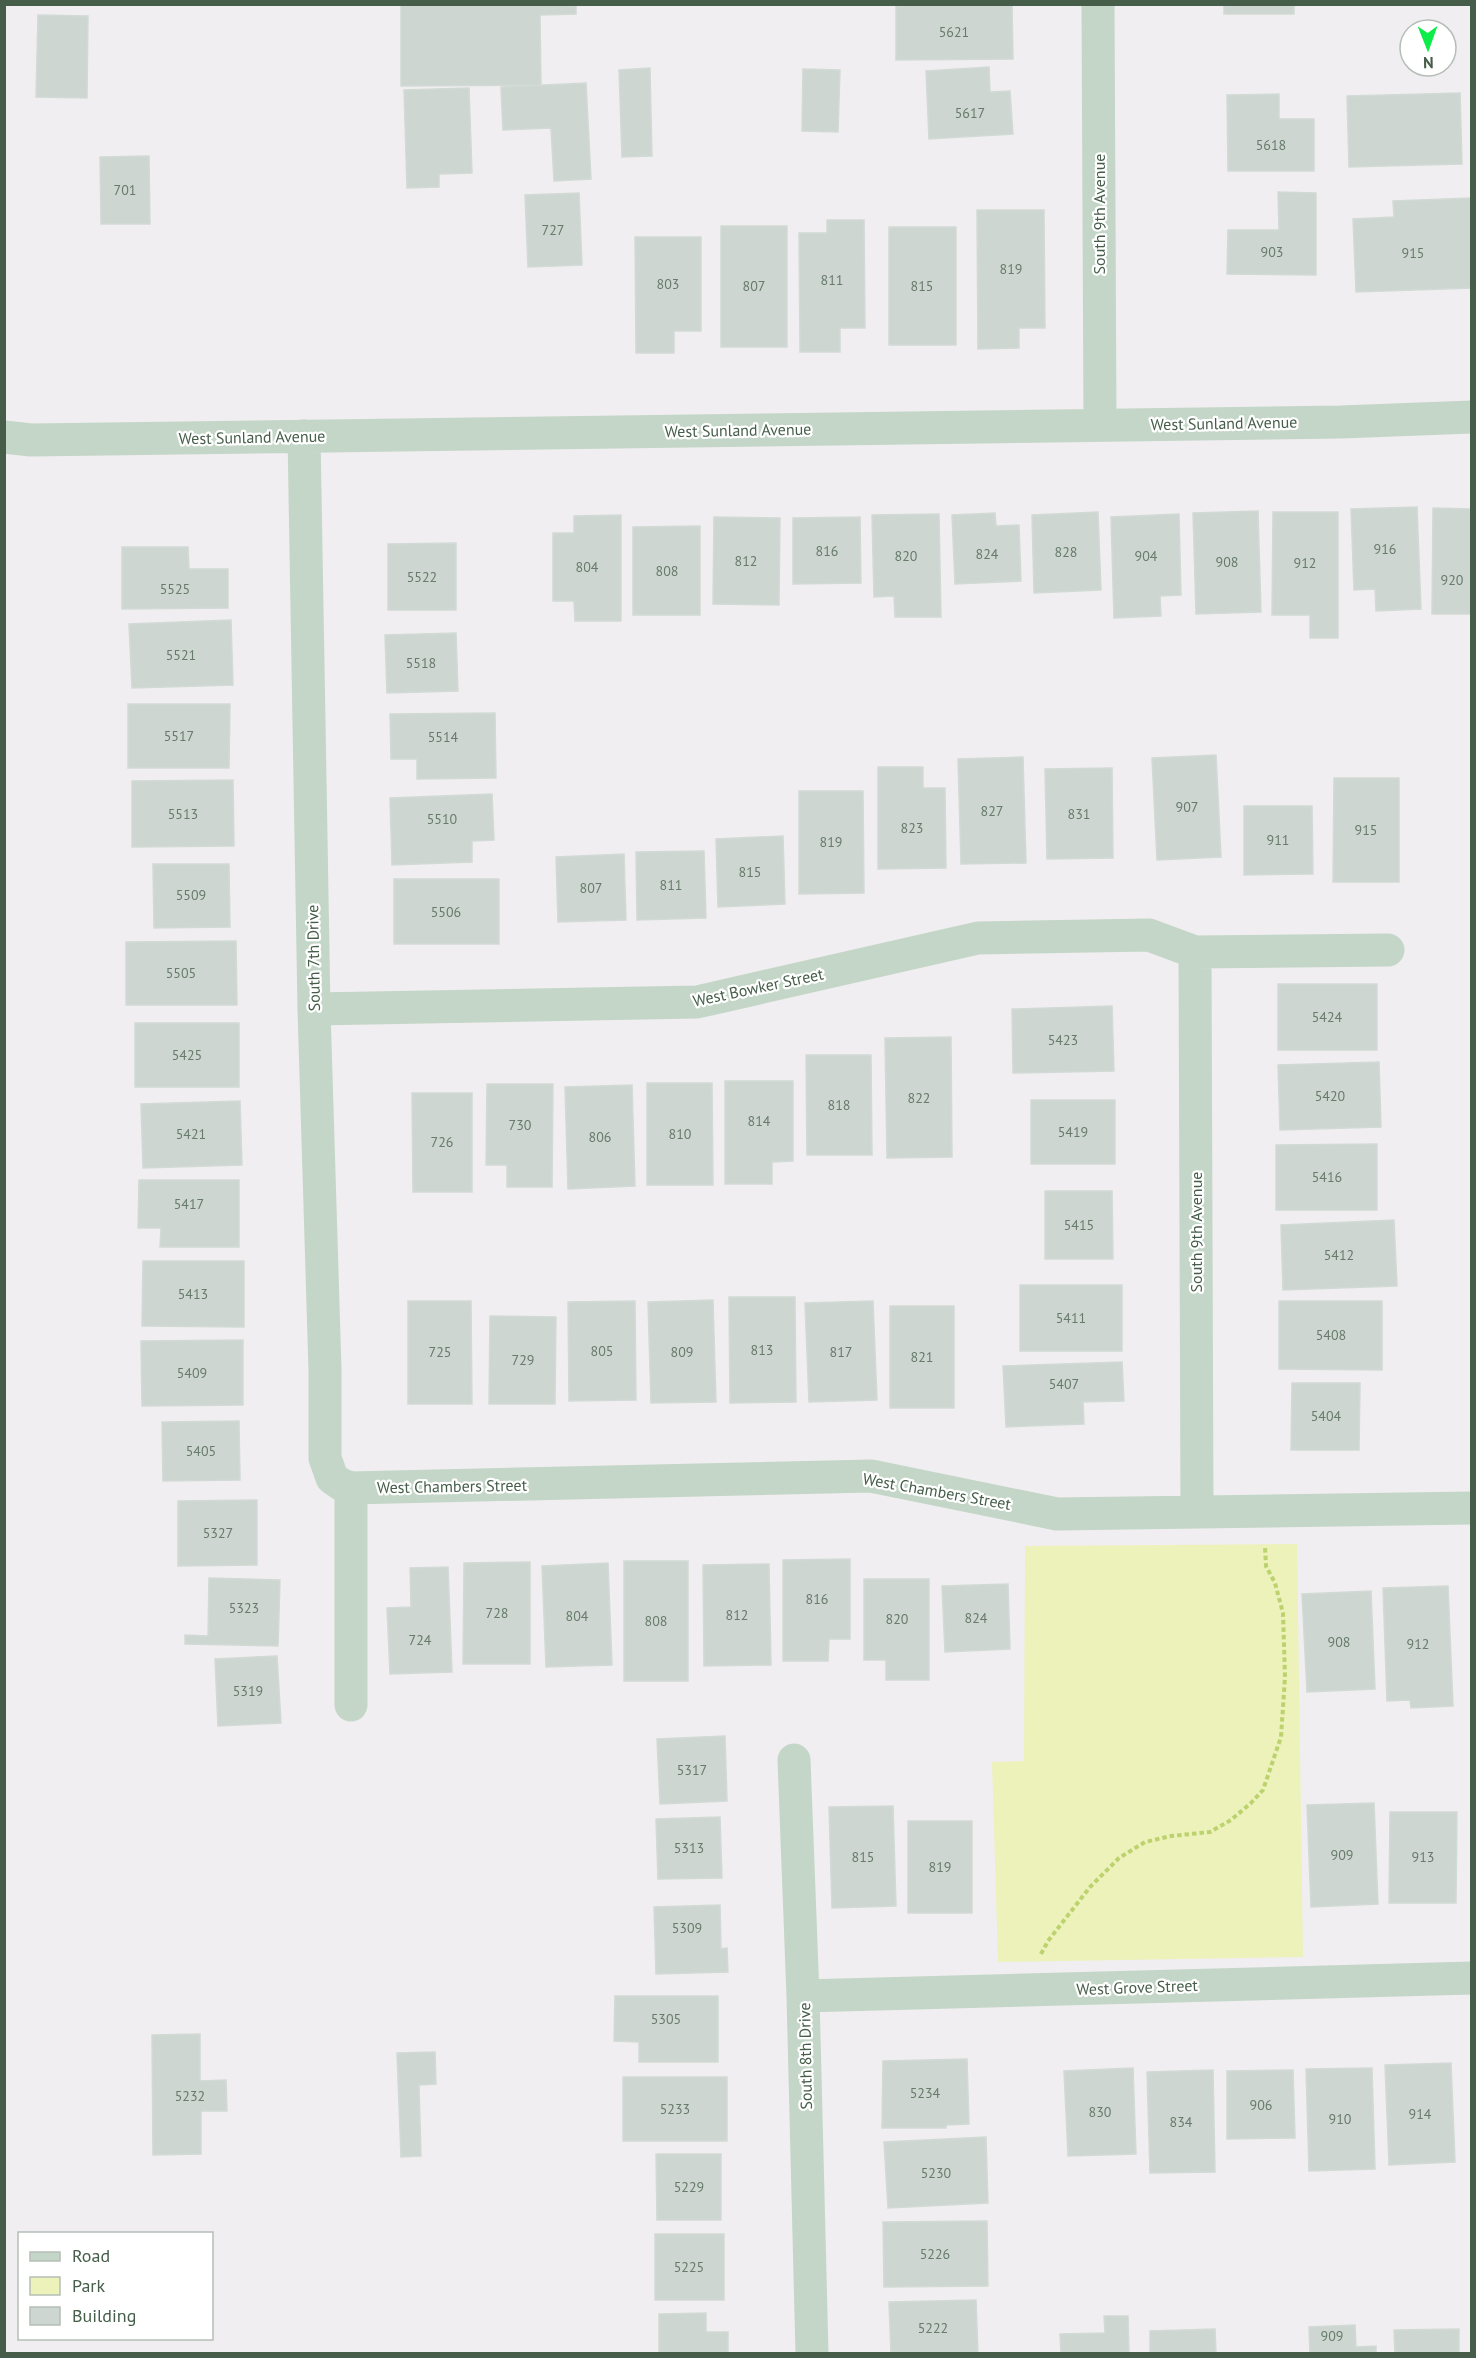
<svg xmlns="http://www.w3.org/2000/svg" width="1476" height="2358" font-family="'PT Sans',sans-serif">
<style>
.green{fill:#ecf2b9}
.building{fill:#cdd6d0;stroke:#d2dad5;stroke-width:1.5}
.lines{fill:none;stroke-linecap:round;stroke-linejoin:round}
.path{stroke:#bcd26f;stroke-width:4;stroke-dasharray:4.5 3;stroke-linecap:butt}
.street{stroke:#c4d6c7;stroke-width:33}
.labels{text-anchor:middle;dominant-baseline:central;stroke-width:4.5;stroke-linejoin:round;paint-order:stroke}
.number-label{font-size:14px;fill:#677b6b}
.street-label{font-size:16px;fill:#455d49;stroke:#fff}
</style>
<rect width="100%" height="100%" fill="#f0eef1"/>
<path class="green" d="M1297,1544l6,413 -305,5 -6,-200 32,-1 1,-215z"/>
<path class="building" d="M401,4h175v10l-36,1 1,70 -140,1z
M896,4h116l1,55 -117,1z
M1224,4h70v10h-70z
M38,15l50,1 -1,82 -51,-1z
M989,67l1,25 20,-1 3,43 -84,5 -3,-68z
M650,68l2,88 -30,1 -3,-87z
M803,69l37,1 -2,62 -36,-1z
M586,83l5,96 -37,2 -3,-53 -48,2 -2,-43z
M469,88l3,85 -33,1v13l-32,1 -3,-98z
M1460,93l2,71 -113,3 -2,-71z
M1279,94v25h35v52h-86l-1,-76z
M149,156l1,68h-49l-1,-67z
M1278,192l38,1v82l-89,-1 1,-44h51z
M579,193l3,72 -54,2 -3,-72z
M1471,198l1,90 -116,4 -3,-73 41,-2 -1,-16z
M977,210h67l1,118h-26v20l-41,1z
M827,220h37l1,108h-25v24h-40l-1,-119h28z
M721,226h66v121h-66z
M889,227h67v118h-67z
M635,237h66v94h-27v22h-38z
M1417,507l4,102 -45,2 -1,-22 -21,1 -3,-81z
M1433,508l38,1 1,105h-40z
M1258,511l3,101 -65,2 -3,-101z
M1098,512l3,78 -67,3 -2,-78z
M1273,512h65v126h-28v-23h-38z
M995,513l1,13 23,-1 2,56 -66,3 -3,-69z
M939,514l2,103h-46l-1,-21 -20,1 -2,-82z
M1179,514l2,81 -21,1 1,20 -47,2 -3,-101z
M621,515v106h-46l-1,-20h-21v-68h21v-17z
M714,517l66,1 -1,87 -66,-1z
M860,517l1,66 -68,1v-66z
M700,526v89h-67v-88z
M456,543v67h-68v-66z
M122,547h66l1,22h39v39l-106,1z
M231,620l2,65 -101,3 -3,-64z
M456,633l2,58 -71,2 -2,-58z
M128,704h102l-1,64h-101z
M495,713l1,65 -79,1v-20h-26l-1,-45z
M1216,755l5,102 -64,3 -5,-102z
M1023,757l3,106 -65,1 -3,-105z
M878,767h45v21h22l1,80 -68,1z
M1112,768l1,90 -66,1 -2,-90z
M1334,778h65v104h-66z
M233,780l1,66 -102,1v-66z
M799,791h64l1,102 -65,1z
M492,794l2,46 -22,1v21l-80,3 -2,-67z
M1244,806h68l1,68 -69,1z
M783,836l2,68 -67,3 -2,-68z
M704,851l2,67 -69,2 -1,-68z
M624,854l2,66 -68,2 -2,-65z
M153,864h76l1,63 -76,1z
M394,879h105v65h-105z
M236,941l1,64h-111v-63z
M1278,984h99v66h-99z
M1112,1006l2,65 -101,2 -1,-64z
M135,1023h104v64h-104z
M951,1037l1,120 -65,1 -2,-120z
M806,1055h65l1,100h-65z
M1379,1062l2,65 -101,3 -2,-65z
M725,1081h68v80l-21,1v22h-47z
M647,1083h65l1,102h-66z
M487,1084h66l-1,103h-45v-22h-21z
M632,1085l3,101 -67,3 -3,-102z
M412,1093h60v99h-59z
M1031,1100h84v64h-84z
M240,1101l2,64 -99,3 -2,-64z
M1377,1144v66h-101v-65z
M139,1180h100v67h-79l1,-19h-23z
M1045,1191h67l1,68h-68z
M1394,1220l3,66 -114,4 -2,-65z
M143,1261h101v66l-102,-1z
M1020,1285h102v66h-102z
M729,1297h66l1,105 -66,1z
M713,1300l3,102 -65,1 -3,-101z
M408,1301h63l1,103h-64z
M635,1301l1,99 -67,1 -1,-99z
M873,1301l4,99 -68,2 -4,-99z
M1279,1301h103v69l-103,-1z
M890,1306h64v102h-64z
M490,1316l66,1 -1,87h-66z
M243,1340v65l-101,1 -1,-65z
M1122,1362l2,39 -41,1 1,22 -78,3 -3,-61z
M1292,1383h68l-1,67h-68z
M239,1421l1,59 -77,1 -1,-59z
M257,1500v65l-79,1v-65z
M850,1559v80h-21l-1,22h-45v-101z
M624,1561h64v120h-64z
M530,1562v102h-67l1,-101z
M608,1563l4,102 -66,2 -4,-101z
M769,1564l2,101 -67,1 -1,-101z
M448,1567l4,105 -62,2 -3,-66 24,-1 -1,-39z
M209,1578l71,2 -2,66 -93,-2v-9l23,1z
M864,1579h65v101h-43v-20h-22z
M1008,1584l2,65 -65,3 -3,-66z
M1448,1586l5,120 -42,2 -1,-8 -23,1 -4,-113z
M1371,1591l4,98 -68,3 -5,-98z
M277,1656l4,67 -63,3 -3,-67z
M725,1736l2,65 -67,3 -3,-65z
M1374,1803l4,101 -67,3 -4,-102z
M893,1806l3,100 -64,2 -3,-101z
M1390,1812h67l-1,91h-67z
M720,1817l2,61 -64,1 -2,-60z
M908,1821h64v92h-64z
M720,1905l1,44 6,-1 1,24 -72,2 -2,-67z
M615,1996h103v66h-79v-20l-25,-1z
M200,2034v47l26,-1 1,31h-26v43l-48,1 -1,-120z
M435,2052l1,32 -17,1 2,71 -20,1 -4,-104z
M967,2059l2,65 -23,1v3h-64l1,-67z
M1451,2063l4,99 -66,3 -4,-100z
M1133,2068l3,86 -68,2 -4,-85z
M1372,2068l3,101 -66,2 -3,-102z
M1213,2070l2,102 -65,1 -3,-101z
M1293,2070l2,68 -68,1v-68z
M623,2077h104v64h-104z
M986,2137l2,66 -100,5 -4,-66z
M656,2154h65v66h-64z
M987,2221l1,65 -104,1 -1,-65z
M655,2234h69v66h-69z
M976,2300l2,54h-87l-2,-52z
M706,2313v19h22v22h-69v-40z
M1104,2316h24l1,38h-68l-1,-20 45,-1z
M1355,2325l1,22 20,-1v8h-66l-1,-27z
M1215,2329l1,25h-66v-23z
M1459,2329v25h-64l-1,-24z"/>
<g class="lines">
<path class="path" d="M1041,1954l7,-13 42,-54 29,-29 26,-16 26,-6 39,-4 21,-12 20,-17 12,-13 18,-53 4,-60 -2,-64 -8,-30 -9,-17 -1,-19"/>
<path class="street" d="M1098,4l2,420
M304,436l10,573 11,361v88l7,20 10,7 9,3 520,-12 186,38 415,-6
M4,437l27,3 1310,-18 131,-5
M1195,952l2,560
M314,1009l383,-7 281,-64 171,-3 46,17 193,-2
M351,1488v217
M794,1760l9,236 9,358
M803,1996l669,-18"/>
</g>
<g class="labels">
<g class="number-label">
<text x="954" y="32">5621</text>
<text x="970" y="113">5617</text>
<text x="1271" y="145">5618</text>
<text x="125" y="190">701</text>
<text x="553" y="230">727</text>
<text x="1272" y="252">903</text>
<text x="1413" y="253">915</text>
<text x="1011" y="269">819</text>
<text x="832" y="280">811</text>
<text x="668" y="284">803</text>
<text x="754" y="286">807</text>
<text x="922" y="286">815</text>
<text x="1385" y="549">916</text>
<text x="827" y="551">816</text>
<text x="1066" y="552">828</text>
<text x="987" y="554">824</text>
<text x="906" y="556">820</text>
<text x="1146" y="556">904</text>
<text x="746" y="561">812</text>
<text x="1227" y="562">908</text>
<text x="1305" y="563">912</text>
<text x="587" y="567">804</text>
<text x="667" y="571">808</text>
<text x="422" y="577">5522</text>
<text x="1452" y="580">920</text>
<text x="175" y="589">5525</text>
<text x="181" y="655">5521</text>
<text x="421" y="663">5518</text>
<text x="179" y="736">5517</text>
<text x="443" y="737">5514</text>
<text x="1187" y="807">907</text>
<text x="992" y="811">827</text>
<text x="183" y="814">5513</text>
<text x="1079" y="814">831</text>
<text x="442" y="819">5510</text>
<text x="912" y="828">823</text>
<text x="1366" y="830">915</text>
<text x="1278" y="840">911</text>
<text x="831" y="842">819</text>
<text x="750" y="872">815</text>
<text x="671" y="885">811</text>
<text x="591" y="888">807</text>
<text x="191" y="895">5509</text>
<text x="446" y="912">5506</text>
<text x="181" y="973">5505</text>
<text x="1327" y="1017">5424</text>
<text x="1063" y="1040">5423</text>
<text x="187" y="1055">5425</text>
<text x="1330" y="1096">5420</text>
<text x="919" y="1098">822</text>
<text x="839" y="1105">818</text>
<text x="759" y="1121">814</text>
<text x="520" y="1125">730</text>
<text x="1073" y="1132">5419</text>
<text x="191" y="1134">5421</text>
<text x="680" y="1134">810</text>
<text x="600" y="1137">806</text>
<text x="442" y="1142">726</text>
<text x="1327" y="1177">5416</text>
<text x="189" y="1204">5417</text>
<text x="1079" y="1225">5415</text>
<text x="1339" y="1255">5412</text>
<text x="193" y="1294">5413</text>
<text x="1071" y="1318">5411</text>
<text x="1331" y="1335">5408</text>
<text x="762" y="1350">813</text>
<text x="602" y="1351">805</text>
<text x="440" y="1352">725</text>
<text x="682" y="1352">809</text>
<text x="841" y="1352">817</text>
<text x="922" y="1357">821</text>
<text x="523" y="1360">729</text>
<text x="192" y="1373">5409</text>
<text x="1064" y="1384">5407</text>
<text x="1326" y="1416">5404</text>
<text x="201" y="1451">5405</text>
<text x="218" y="1533">5327</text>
<text x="817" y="1599">816</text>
<text x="244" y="1608">5323</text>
<text x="497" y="1613">728</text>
<text x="737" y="1615">812</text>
<text x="577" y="1616">804</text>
<text x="976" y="1618">824</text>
<text x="897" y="1619">820</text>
<text x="656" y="1621">808</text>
<text x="420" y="1640">724</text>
<text x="1339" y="1642">908</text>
<text x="1418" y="1644">912</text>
<text x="248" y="1691">5319</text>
<text x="692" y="1770">5317</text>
<text x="689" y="1848">5313</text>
<text x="1342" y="1855">909</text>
<text x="863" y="1857">815</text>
<text x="1423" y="1857">913</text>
<text x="940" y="1867">819</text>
<text x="687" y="1928">5309</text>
<text x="666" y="2019">5305</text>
<text x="925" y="2093">5234</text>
<text x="190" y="2096">5232</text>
<text x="1261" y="2105">906</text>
<text x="675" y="2109">5233</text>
<text x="1100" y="2112">830</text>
<text x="1420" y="2114">914</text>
<text x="1340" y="2119">910</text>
<text x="1181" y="2122">834</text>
<text x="936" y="2173">5230</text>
<text x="689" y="2187">5229</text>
<text x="935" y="2254">5226</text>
<text x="689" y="2267">5225</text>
<text x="933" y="2328">5222</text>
<text x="1332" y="2336">909</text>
</g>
<g class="street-label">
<text transform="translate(1099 214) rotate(-90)">South 9th Avenue</text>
<text transform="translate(1224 423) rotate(-1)">West Sunland Avenue</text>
<text transform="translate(738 430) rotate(-1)">West Sunland Avenue</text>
<text transform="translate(252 437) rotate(-1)">West Sunland Avenue</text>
<text transform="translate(313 958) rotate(-91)">South 7th Drive</text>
<text transform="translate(758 987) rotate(-12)">West Bowker Street</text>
<text transform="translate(1196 1232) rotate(-90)">South 9th Avenue</text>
<text transform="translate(452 1486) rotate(-1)">West Chambers Street</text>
<text transform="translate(937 1491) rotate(10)">West Chambers Street</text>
<text transform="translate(1137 1987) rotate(-2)">West Grove Street</text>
<text transform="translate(805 2056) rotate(-91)">South 8th Drive</text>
</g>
</g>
<rect width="1476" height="2358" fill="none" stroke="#455d49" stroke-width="12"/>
<rect x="18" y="2232" width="195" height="108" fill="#ffffff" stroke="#b5beb6" stroke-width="1.5"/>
<rect x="30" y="2252" width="30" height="9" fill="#c4d6c7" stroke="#b5beb6" stroke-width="1.5"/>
<text x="72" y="2262" font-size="18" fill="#455d49">Road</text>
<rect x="30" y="2277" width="30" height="18" fill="#ecf2b9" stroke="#b5beb6" stroke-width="1.5"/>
<text x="72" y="2292" font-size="18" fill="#455d49">Park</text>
<rect x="30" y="2307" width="30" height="18" fill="#cdd6d0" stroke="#b5beb6" stroke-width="1.5"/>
<text x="72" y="2322" font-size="18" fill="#455d49">Building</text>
<g transform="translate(1428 48) rotate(179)"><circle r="28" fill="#ffffff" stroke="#b5beb6" stroke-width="1.5"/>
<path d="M0-4.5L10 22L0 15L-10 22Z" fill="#0ced4a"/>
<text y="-9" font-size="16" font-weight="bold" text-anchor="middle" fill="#455d49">N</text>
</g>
</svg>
